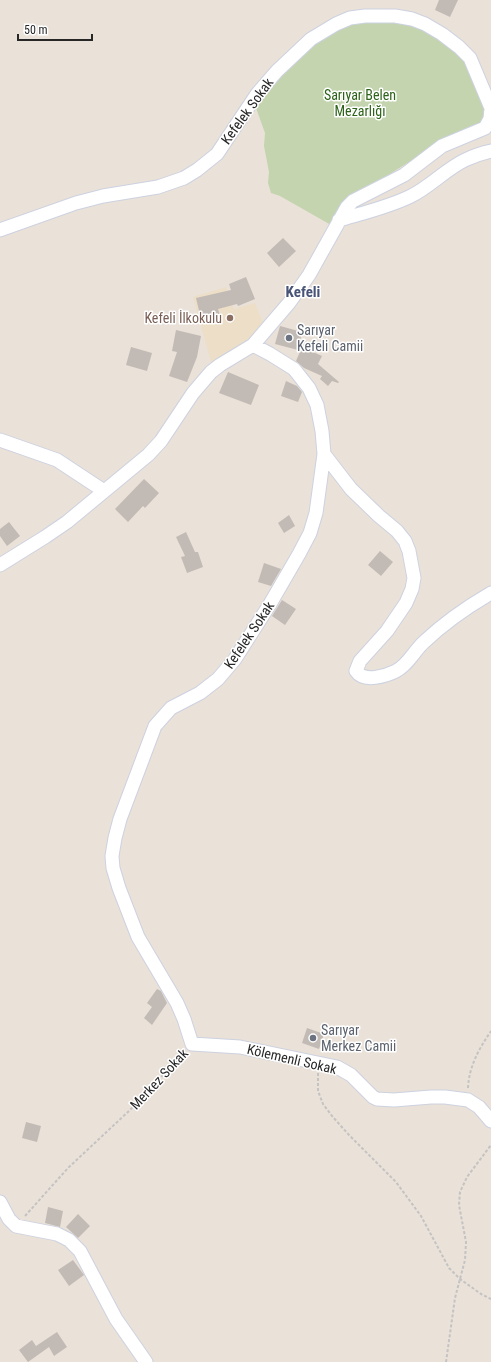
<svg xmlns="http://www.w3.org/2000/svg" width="491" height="1362" font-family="'Roboto Condensed',sans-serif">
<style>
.education{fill:#ecdec7}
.cemetery{fill:#c3d4af}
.building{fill:#c2bbb5}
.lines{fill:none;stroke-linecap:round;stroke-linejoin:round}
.minor-casing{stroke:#cdd2e0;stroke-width:15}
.path{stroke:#c3c3c3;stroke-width:2;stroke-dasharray:3 2;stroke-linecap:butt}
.minor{stroke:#fff;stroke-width:13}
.education-dot{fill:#8d6e63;stroke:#fff;stroke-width:1.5}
.worship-dot{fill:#6b7280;stroke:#fff;stroke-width:1.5}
.labels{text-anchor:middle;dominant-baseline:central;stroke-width:3;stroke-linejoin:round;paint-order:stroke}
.park-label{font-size:14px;fill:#2d6219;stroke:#fff}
.street-label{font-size:14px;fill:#272727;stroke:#fff}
.education-label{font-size:14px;fill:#785e54;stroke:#fff;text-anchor:end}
.worship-label{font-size:14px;fill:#5b616d;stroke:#fff;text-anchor:start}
.neighbourhood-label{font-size:15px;font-weight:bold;fill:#485477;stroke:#fff}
</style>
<rect width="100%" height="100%" fill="#eae1d8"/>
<path class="education" d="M226,287l8,22 21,-6 9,23 -14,17 -34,20 -5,-1 -18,-65z"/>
<path class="cemetery" d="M362,21l37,1 27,7 25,18 18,20 18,42 -4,13 -61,32 -34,21 -33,17 -7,7 -17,26 -51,-29 -9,-3 -3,-10 1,-11 -5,-26 1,-13 -10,-28 46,-54 45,-27z"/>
<path class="building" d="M439,0h19l-8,17 -15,-7z
M283,238l13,13 -17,16 -12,-14z
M246,277l9,22 -17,7 -1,-2 -19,5 2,6 -19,4 -5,-21 35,-8 -2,-6z
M280,326l22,6 -4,18 -23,-6z
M176,330l25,6 -4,21 -10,25 -18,-6 8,-24 -5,-1z
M131,347l21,6 -5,18 -21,-6z
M302,347l20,9 -4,8 21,18 -1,1 -6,-2 -4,5 -8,-7 2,-3 -18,-8 -8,-7z
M228,372l31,13 -8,20 -32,-12z
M286,381l11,5 5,6 -4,10 -17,-6z
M144,479l15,14 -14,15 -2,-2 -15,16 -13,-13z
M289,515l6,11 -11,7 -6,-10z
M9,522l11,14 -13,10 -7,-10v-7z
M186,532l9,20h3l5,15 -16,6 -6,-16 4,-1 -9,-19z
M380,551l13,11 -12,14 -13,-11z
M264,563l17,6 -10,17 -13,-4z
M282,600l14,9 -11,16 -13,-9z
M157,989l4,2 6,12 -15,22 -8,-7 8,-11 -5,-4z
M307,1028l17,6 -5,15 -17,-6z
M26,1122l15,4 -4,16 -15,-4z
M48,1207l15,4 -3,16 -15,-4z
M78,1214l12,12 -12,12 -12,-11z
M73,1260l11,15 -15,11 -11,-16z
M57,1332l10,15 -13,9 -5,-9 -21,15 -9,-12 13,-10 4,6z"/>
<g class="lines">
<g class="minor-casing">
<path id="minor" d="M339,220c24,-7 50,-13 72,-24 20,-10 35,-27 54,-36 8,-4 17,-7 26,-9
M0,230l76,-27 27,-7 55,-9 26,-9 13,-8 20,-16 40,-60 20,-23 34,-32 25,-15 14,-6 15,-2h30l17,3 13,5 17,10 17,13 11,11 21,50 -1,11 -5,9 -43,18 -38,29 -51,26 -6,6 -38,68 -20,28 -36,42 -33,20 -9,7 -18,21 -32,48 -13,14 -81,67 -22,15 -45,28
M253,345l17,9 24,15 15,19 8,17 5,26 2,23 -8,59 -6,20 -11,21 -29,50 -35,55 -17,20 -18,14 -29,15 -16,18 -35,93 -5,19 -3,18 1,12 6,20 19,49 39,66 7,16 8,25 48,3 97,20 14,8 22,22 4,2 17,1 37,-3h14l23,3 11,7 12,14
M0,440l57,20 47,31
M324,454l27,35 28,27 18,15 8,10 4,10 5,27 -2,11 -6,14 -19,28 -27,30 -4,10c8,12 30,5 40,0 12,-6 18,-20 28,-29 20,-19 43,-35 67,-49
M0,1202l9,17 7,7 41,8 12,6 11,11 36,68 30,43"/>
</g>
<path class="path" d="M318,1073v18l5,13 9,12 17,19 47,47 25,34 28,52 11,11 21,15 10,5
M468,1088c1,-22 11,-39 23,-57
M25,1216l43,-48 62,-58 55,-58
M446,1362l9,-64 10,-38 1,-18 -7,-37 1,-13 7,-15 24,-32"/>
<use href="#minor" class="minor"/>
</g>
<circle class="education-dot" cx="230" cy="318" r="4"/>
<g class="worship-dot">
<circle cx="289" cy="338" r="4"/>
<circle cx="313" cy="1038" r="4"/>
</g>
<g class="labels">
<g class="park-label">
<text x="360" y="95">Sarıyar Belen<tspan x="360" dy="16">Mezarlığı</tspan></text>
</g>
<g class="street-label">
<text transform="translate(247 111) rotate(-54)">Kefelek Sokak</text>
<text transform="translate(249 635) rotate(-56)">Kefelek Sokak</text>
<text transform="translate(292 1059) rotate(13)">Kölemenli Sokak</text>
<text transform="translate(159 1079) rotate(-47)">Merkez Sokak</text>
</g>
<g class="education-label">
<text x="222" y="318">Kefeli İlkokulu</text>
</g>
<g class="worship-label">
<text x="297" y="330">Sarıyar<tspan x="297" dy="16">Kefeli Camii</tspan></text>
<text x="321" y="1030">Sarıyar<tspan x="321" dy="16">Merkez Camii</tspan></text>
</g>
<g class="neighbourhood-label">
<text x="303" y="292">Kefeli</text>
</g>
</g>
<path d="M18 34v6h74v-6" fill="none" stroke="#272727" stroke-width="2"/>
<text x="24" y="34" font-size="12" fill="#272727" stroke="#ffffff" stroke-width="3" paint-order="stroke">50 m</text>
</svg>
